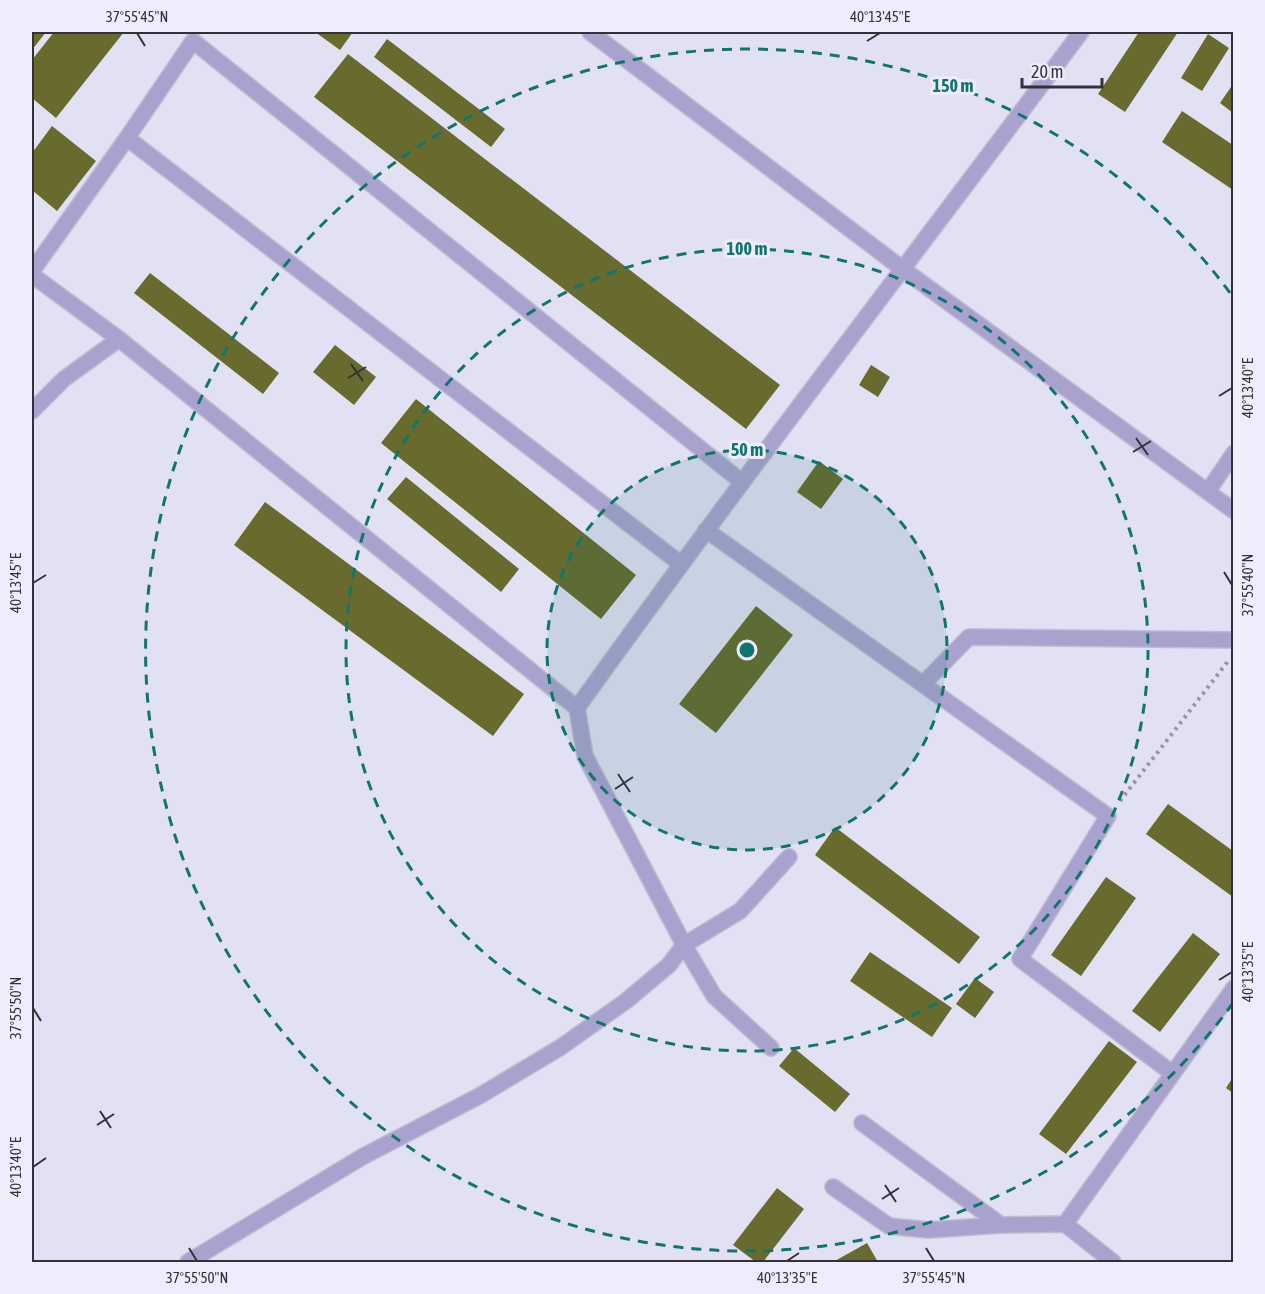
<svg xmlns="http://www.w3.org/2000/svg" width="1265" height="1294" font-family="'Asap Condensed',sans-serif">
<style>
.building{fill:#686b2d}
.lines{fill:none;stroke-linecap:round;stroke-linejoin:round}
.service-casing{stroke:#bfbdce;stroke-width:18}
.path{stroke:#9896a4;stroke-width:4;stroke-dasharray:3 4.5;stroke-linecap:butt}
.service{stroke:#a9a2cf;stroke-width:15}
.ticks{fill:none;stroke:#323138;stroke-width:2}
.ring{fill:none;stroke:#0f766e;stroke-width:3;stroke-dasharray:10 8}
.centre{fill:#0f766e;stroke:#efedfd;stroke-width:3}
.ring-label{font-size:18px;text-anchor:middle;font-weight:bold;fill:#0f766e;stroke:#efedfd;stroke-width:6;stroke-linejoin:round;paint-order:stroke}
.neatline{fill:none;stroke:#323138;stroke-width:2}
.ticks-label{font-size:15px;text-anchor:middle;fill:#323138}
</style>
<rect width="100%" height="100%" fill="#e2e0f3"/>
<path class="building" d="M32,32h14l-14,18z
M54,32h70l-68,86 -24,-20v-38z
M315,32h38l-13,18z
M1139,32h39l-53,80 -27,-18z
M1208,34l21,14 -27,43 -21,-13z
M387,39l118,90 -14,18 -117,-90z
M348,54l432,331 -34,44 -432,-332z
M1233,84v29l-13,-10z
M1182,111l51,34v45l-71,-48z
M52,126l44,35 -39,50 -25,-21v-37z
M150,273l129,100 -16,21 -129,-101z
M335,345l41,32 -22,28 -41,-33z
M871,365l19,12 -12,20 -19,-12z
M416,399l220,176 -35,44 -220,-176z
M819,461l24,18 -22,30 -24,-17z
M406,477l113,92 -18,23 -114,-93z
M265,502l259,192 -31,42 -259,-191z
M756,606l37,29 -77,98 -37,-29z
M1168,804l65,47v46l-87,-63z
M835,827l145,110 -21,27 -144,-109z
M1106,877l30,21 -55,78 -30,-21z
M1193,933l27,21 -60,78 -28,-21z
M870,952l82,56 -20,29 -82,-56z
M975,978l19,14 -19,26 -19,-14z
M1109,1041l28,21 -71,92 -27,-20z
M794,1048l56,46 -15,18 -56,-46z
M1233,1077v16l-7,-5z
M777,1188l27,21 -41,53h-7l-23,-17z
M867,1243l11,19h-45z"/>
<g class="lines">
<g class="service-casing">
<path id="service" d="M590,32l314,238 330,241
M127,138l554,426
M32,271l95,-133 66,-97 549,441
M32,275l87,64 458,369
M32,411l32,-32 55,-40
M1208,491l26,-38
M706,530l402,286 -88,143 152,114
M923,684l46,-47 265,3
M771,1048l-57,-52 -30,-51 56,-34 49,-54
M862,1123l139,102
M833,1187l56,39 39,4 73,-5 64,-1 48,38
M1065,1224l169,-236
M188,1262l174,-105 119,-62 80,-48 65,-46 43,-36 15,-20 -99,-189 -8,-48c164,-229 336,-451 504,-676"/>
</g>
<path class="path" d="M1120,801l109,-141"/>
<use href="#service" class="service"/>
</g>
<path class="ticks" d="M137,33l8,13M867,41l13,-8M351,364l12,17M348,378l18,-11M1219,396l13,-8M1136,438l12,17M1133,452l18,-11M1224,572l8,13M33,583l13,-8M618,774l12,18M615,789l18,-12M1219,980l13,-8M33,1008l8,13M100,1111l11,17M97,1125l17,-11M33,1167l13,-9M885,1185l11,17M882,1199l17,-11M189,1248l8,13M926,1248l8,13M787,1261l12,-8"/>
<circle cx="747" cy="650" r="200" fill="#0f766e" fill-opacity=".12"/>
<g class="ring">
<circle cx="747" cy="650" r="200"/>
<circle cx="747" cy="650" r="401"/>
<path d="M1233 1003A601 601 0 1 1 1233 297"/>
</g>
<circle cx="747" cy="650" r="9" class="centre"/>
<g class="ring-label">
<text x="953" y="92">150 m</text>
<text x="747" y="255">100 m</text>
<text x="747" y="456">50 m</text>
</g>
<rect width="1265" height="1294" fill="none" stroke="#efedfd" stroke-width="66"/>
<path d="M1022 78v9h80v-9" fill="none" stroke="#323138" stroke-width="3"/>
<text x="1031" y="78" font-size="18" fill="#323138" stroke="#efedfd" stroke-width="4.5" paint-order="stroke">20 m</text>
<rect x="33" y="33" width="1199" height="1228" class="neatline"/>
<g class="ticks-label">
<text x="137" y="22">37°55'45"N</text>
<text x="880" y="22">40°13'45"E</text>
<text transform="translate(1248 388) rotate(-90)" y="5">40°13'40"E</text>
<text transform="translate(16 583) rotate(-90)" y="5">40°13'45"E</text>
<text transform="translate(1248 585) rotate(-90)" y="5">37°55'40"N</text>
<text transform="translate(1248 972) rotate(-90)" y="5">40°13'35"E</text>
<text transform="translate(16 1008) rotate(-90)" y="5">37°55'50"N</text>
<text transform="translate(16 1167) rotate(-90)" y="5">40°13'40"E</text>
<text x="197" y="1283">37°55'50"N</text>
<text x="787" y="1283">40°13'35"E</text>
<text x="934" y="1283">37°55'45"N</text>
</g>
</svg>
